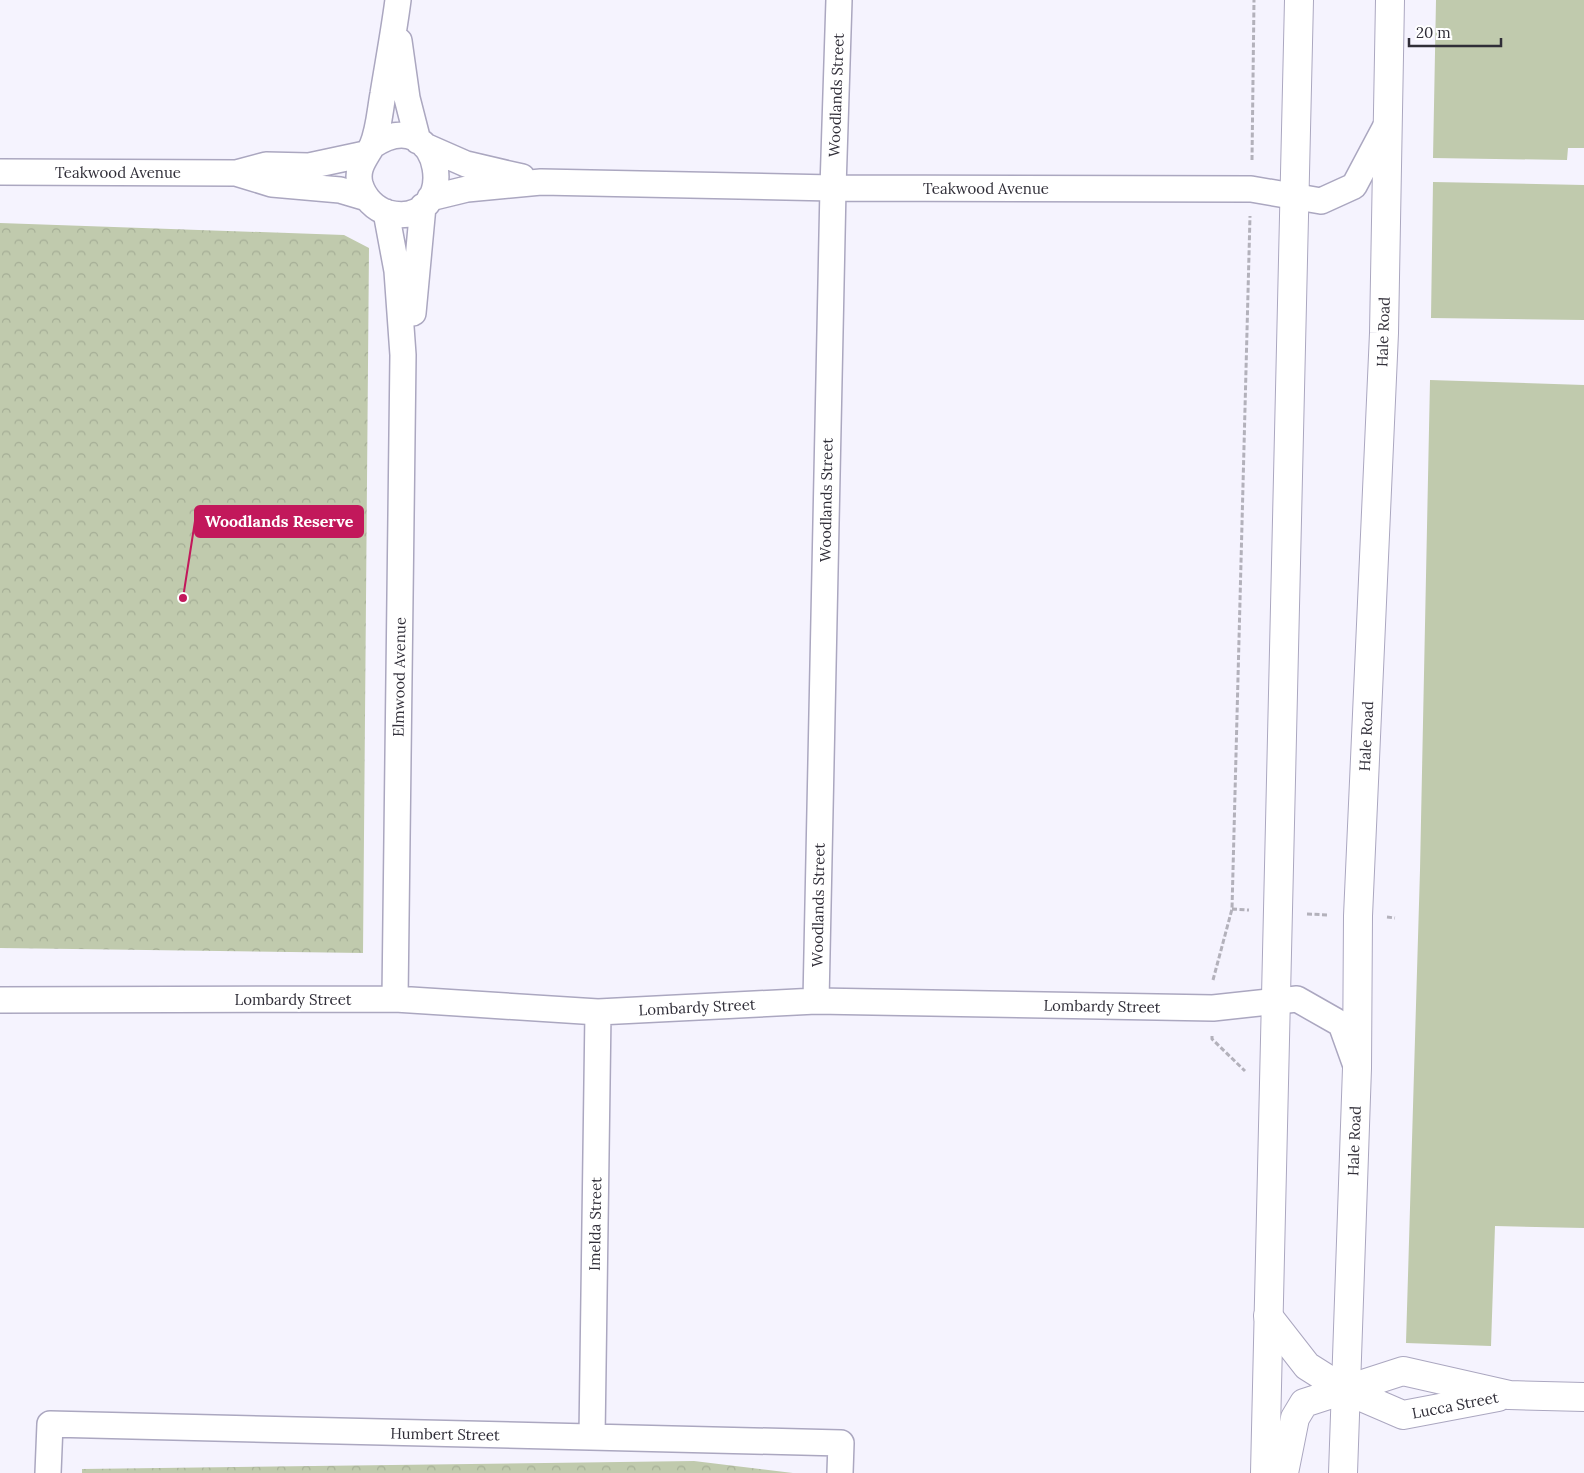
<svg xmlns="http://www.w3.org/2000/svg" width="1584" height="1473" font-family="Lora,serif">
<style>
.grass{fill:#c0caad}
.park{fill:url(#park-crowns)}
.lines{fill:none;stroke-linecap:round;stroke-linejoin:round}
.street-casing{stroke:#aba7c0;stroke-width:28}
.secondary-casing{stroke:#aba7c0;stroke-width:30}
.primary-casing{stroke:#aba7c0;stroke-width:30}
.path{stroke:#b3b1bb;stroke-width:3;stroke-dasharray:5 2.5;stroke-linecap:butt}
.street{stroke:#fff;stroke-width:25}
.secondary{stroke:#fff;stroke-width:28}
.primary{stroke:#fff;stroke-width:28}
.labels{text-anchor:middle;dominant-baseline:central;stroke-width:5;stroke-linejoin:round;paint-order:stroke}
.street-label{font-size:15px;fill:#302e38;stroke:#fff}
.leader{fill:none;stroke:#c2185b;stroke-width:2}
.callout-dot{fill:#c2185b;stroke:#fff;stroke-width:2}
.callout{fill:#c2185b;stroke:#c2185b;stroke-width:2}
.callout-label{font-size:16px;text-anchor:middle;font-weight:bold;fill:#fff}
</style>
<defs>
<pattern id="park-crowns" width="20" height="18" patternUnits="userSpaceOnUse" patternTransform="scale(1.25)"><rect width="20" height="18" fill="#c0caad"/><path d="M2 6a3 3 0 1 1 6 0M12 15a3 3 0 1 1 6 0" fill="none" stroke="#a5ae96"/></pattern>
</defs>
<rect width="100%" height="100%" fill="#f5f3fe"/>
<path class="grass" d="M1436,0h148v148h-16l-1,12 -134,-2z
M1433,182l151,3v135l-153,-2z
M1430,380l154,5v843l-89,-2 -4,120 -85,-3 14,-473z"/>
<path class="park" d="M0,223l344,12 25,13 -6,705 -363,-5z
M694,1461l99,12h-711v-4z"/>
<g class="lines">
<g class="street-casing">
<path id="street" d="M399,41l8,57 11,43
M372,146c72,-49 91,85 16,67 -13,-4 -24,-15 -28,-29 -4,-16 5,-25 12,-38 7,-16 8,-36 11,-52 5,-31 11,-63 15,-94
M425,146l41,18 56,13
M0,172l236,1 30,-8 43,1 56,-12
M236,173l36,11 68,6 27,8
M430,198l37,-9 74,-7 292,6 418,1 70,12 33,-15 34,-64
M386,212l11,59 6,84 -8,644
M413,313l10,-107
M0,1000l395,-1 203,13 218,-11 397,7 84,-9 44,25 14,39
M816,1001l17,-813 6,-188
M592,1437l6,-425
M48,1473l2,-49 791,19 -1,30"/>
</g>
<g class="secondary-casing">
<path id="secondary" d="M1268,1316l39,50 38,24 58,25 95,-18
M1284,1473l11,-55 9,-15 99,-32 106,24 75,2"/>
</g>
<g class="primary-casing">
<path id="primary" d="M1265,1473l34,-1473
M1343,1473l14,-405 1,-152 26,-583 6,-333"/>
</g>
<path class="path" d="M1252,160l2,-160
M1232,909l17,1
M1307,914l22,1
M1387,917l8,1
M1213,980l19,-71 18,-693
M1212,1036v3l33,32"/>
<use href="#street" class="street"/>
<use href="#secondary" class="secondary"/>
<use href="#primary" class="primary"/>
</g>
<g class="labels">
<g class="street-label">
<text transform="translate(836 95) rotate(-88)">Woodlands Street</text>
<text x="118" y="172">Teakwood Avenue</text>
<text x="986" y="188">Teakwood Avenue</text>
<text transform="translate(1383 332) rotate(-88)">Hale Road</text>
<text transform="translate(826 500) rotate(-89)">Woodlands Street</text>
<text transform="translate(399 677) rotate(-89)">Elmwood Avenue</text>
<text transform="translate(1366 736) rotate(-87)">Hale Road</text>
<text transform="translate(818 905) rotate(-89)">Woodlands Street</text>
<text x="293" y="999">Lombardy Street</text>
<text transform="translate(1102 1006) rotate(1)">Lombardy Street</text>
<text transform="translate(697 1007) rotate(-3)">Lombardy Street</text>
<text transform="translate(1354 1141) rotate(-88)">Hale Road</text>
<text transform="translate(595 1224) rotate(-89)">Imelda Street</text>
<text transform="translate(1455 1405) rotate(-11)">Lucca Street</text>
<text transform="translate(445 1434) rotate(1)">Humbert Street</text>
</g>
</g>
<path class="leader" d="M183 598L195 521"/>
<circle class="callout-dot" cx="183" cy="598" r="5"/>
<rect class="callout" x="195" y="506" width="168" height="31" rx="5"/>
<g class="callout-label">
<text x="279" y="527">Woodlands Reserve</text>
</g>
<path d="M1409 38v8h92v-8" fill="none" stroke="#302e38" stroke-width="2.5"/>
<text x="1416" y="38" font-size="15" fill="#302e38" stroke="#ffffff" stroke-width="4" paint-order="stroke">20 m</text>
</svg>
